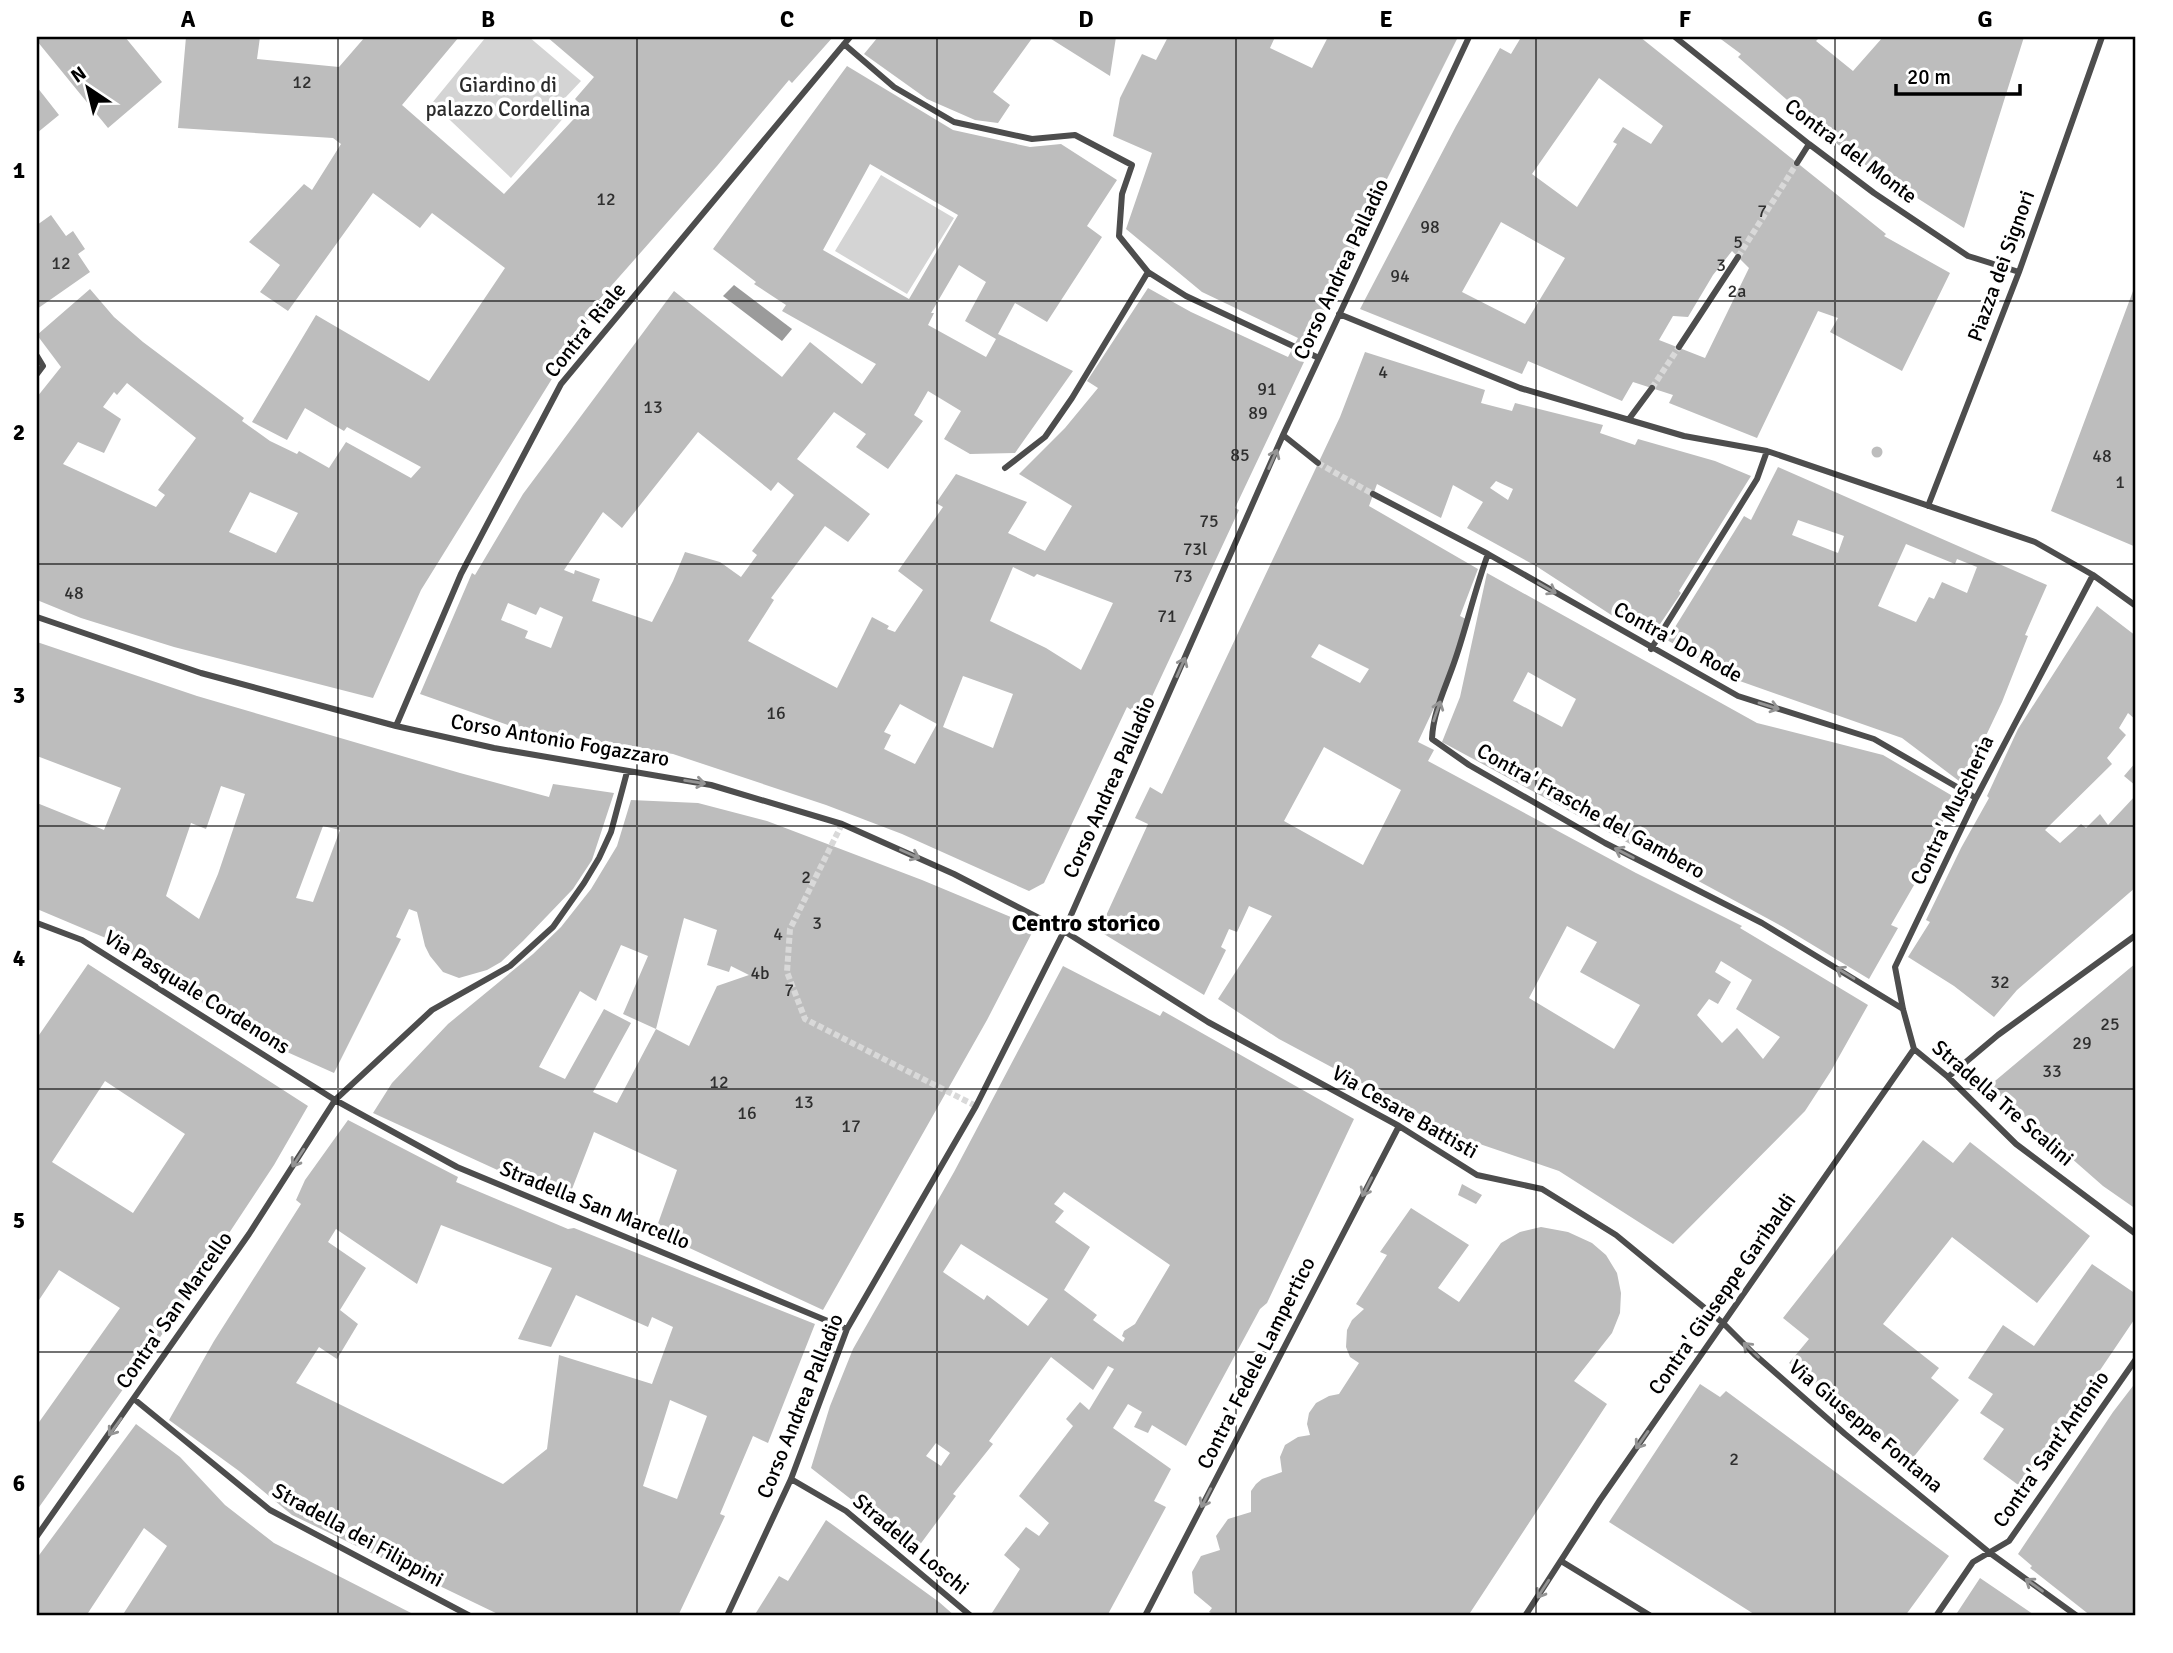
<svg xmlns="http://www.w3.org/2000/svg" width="2173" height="1653" font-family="Signika,sans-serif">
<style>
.green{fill:#d4d4d4}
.water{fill:#9b9b9b}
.building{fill:#bdbdbd;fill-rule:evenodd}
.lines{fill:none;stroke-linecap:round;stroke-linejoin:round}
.pedestrian-tunnel{stroke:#d9d9d9;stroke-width:6;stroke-dasharray:6 3;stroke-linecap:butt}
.pedestrian{stroke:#4d4d4d;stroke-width:6}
.oneway{stroke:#949494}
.grid{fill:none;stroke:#000;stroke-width:2;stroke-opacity:0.55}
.labels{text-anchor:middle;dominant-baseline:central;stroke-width:7;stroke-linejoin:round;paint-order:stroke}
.number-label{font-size:18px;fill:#2f2f2f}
.park-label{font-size:21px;fill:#2b2b2b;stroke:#fff}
.street-label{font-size:21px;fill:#000;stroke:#fff}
.quarter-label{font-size:24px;font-weight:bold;fill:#000;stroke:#fff}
.neatline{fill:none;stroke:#000;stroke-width:2.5}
.grid-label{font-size:23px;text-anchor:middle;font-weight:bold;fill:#000}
</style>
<rect width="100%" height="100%" fill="#fff"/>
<path class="green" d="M486,37h43l52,44 -17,18 9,8 -62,71 -79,-75z
M881,175l73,43 -47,76 -72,-43z"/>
<path class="water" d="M734,285l58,44 -10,12 -59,-45z"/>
<path class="building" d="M37,37h88l37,45 -54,46 -71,-87z
M186,37h74l-3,22 82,8 26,-30h94l-57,68 102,89 80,-86 -9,-9 19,-22 -47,-40h286l-41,46 -3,-3 -72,86 -127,144 4,1 -173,279 -48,108 -199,-51 -93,-29 -44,-18v-203l24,-30 -24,-32 53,-46 24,28 29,25 101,76 -2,3 28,20 27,13 2,-3 30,17 17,-26 65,36 10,-11 -74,-40 -3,4 -39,-23 -18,32 -35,-18 64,-107 113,66 76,-113 -73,-55 -12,15 -47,-35 -85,118 -28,-19 20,-27 -31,-23 55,-58 8,6 29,-46 -8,-6 -155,-10zM127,383l69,55 -38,52 7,5 -9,12 -93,-43 15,-22 26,11 17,-34 -18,-12 11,-15 3,3zM250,492l48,21 -22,40 -47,-21z
M878,37h155l-40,55 17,13 -12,18 -23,-3 -48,-21 -63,-45z
M1048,37h68l-6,39z
M1168,37h107l-5,11 42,20 16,-31h130l-89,178 -57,130 -77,163 4,2 -97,208 -15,-11 -83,176 -15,8 -127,-57 -76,-29 -153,-51 -154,-25 -99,-35 52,-121 3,2 48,-81 151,-203 108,86 28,-35 52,42 14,-20 -94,-53 4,-6 -32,-21 2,-2 -43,-33 134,-183 106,64 77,17 31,-3 56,36 -30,46 15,11 -55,85 -32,-19 -17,31 75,37 -58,82 -45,1 -26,-15 17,-28 -33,-20 -14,24 9,6 -35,48 -32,-22 10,-13 -32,-22 -37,47 73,55 -22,28 -23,-16 -54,72 3,2 -26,41 89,47 35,-71 17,9 -2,3 8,3 28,-42 -25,-19 45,-64 -7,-4 20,-29 71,28 -19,31 37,18 27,-45 -53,-32 46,-46 33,-40 -11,-7 61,-93 43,24 97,45 10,-19 -96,-46 -76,-63 26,-76 -39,-17 7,-38 22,-44 14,6zM870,164l88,51 -49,84 -86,-49zM959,265l27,17 -21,39 31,18 -10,18 -58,-32 6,-12h-3zM698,432l73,59 7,-9 16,13 -42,56 5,4 -16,22 -21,-15 -35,-10 -12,29 -21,41 -60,-21 8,-22 -25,-9 -1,4 -10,-4 39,-58 19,16zM1013,567l21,10 3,-3 76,29 -32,67 -35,-22 -56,-27zM508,603l28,12 4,-8 23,10 -12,31 -26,-10 3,-7 -27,-11zM963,676l50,18 -20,54 -50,-21zM900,704l37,20 -22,40 -31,-15 7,-14 -7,-3z
M1516,37h124l246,197 -2,2 66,37 -48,98 -72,-39 8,-14 -20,-7 -61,127 -88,-35 4,-8 -40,-13 -11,19 -94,-40 -6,13 -162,-65 96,-183 44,-78 11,6 9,-15zM1599,78l64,48 -12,18 -28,-17 -10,15 4,2 -40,63 -45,-33zM1501,222l64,36 -40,66 -63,-32zM1732,251l17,17 -44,90 -46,-18 14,-24 15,1 25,-42z
M1718,37h102l-4,4 37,30 30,-34h141l-60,191 -114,-73 -112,-98 3,-3z
M37,87l22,28 -22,18z
M51,215l15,21 7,-5 12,18 -7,5 12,18 -53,37v-84z
M2136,283v264l-85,-36z
M1365,352l120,38 -4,13 31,8 3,-8 88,22 -3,8 35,12 3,-6 77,22 36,15 -72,115 2,2 -29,43 -31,-19 -2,3 -83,-54 -69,-38 16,-26 -30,-17 -12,33 -64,-34 -8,22 109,63 -18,47 6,3 -17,57 -31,66 16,8 -6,11 208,112 106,53 -2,2 128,77 -37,66 -26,40 -132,133 -114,-73 -91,-31 -189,-101 -61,-40 54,-83 -23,-10 -12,26 -8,-3 -8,18 5,3 -22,45 -105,-64 49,-107 -13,-6 15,-31 12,7 178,-377zM1496,481l17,8 -5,11 -18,-12zM1319,644l50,25 -9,14 -49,-26zM1324,747l77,43 -38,75 -79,-44zM1567,926l30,16 -17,30 60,33 -26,44 -85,-51zM1721,961l31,19 -16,29 44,28 -17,22 -26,-31 -15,15 -25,-28 12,-16 9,5 13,-22 -16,-10z
M1871.5 452a5.5 5.5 0 1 1 11 0a5.5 5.5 0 1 1-11 0Z
M1778,467l269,118 -22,50 3,1 -26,66 -39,82 -61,-46 -168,-59 -67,-39 77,-124 7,4zM1798,520l46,16 -6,17 -46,-18zM1906,544l49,20 2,-5 20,8 -10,26 -25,-11 -8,17 -5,-2 -13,25 -38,-16z
M1487,573l270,150 126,32 73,43 -23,41 3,3 -18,30 3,1 -30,52 7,3 -29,51 -86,-52 -341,-185 18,-45zM1528,672l48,27 -14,28 -49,-26z
M2097,606l39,30v84l-8,-7 -9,15 7,7 -19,23 5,6 -67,66 15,13 21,-19 5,4 14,-14 8,11 28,-30v92l-119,103 -23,27 -40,-31 -46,-29 22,-35 -4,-2 35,-72 28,-50 -2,-2 31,-67z
M37,642l160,54 263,77 89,24 4,-13 61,9 -22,67 -19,29 -50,52 -22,21 -14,8 -28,8 -16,-6 -13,-16 -5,-10 -8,-34 -8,-3 -13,28 5,2 -67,134 -85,-38 -123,-85 1,-3 -90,-38v-106l67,27 17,-42 -84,-32zM221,786l24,8 -27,80 -19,45 -33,-23 25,-73 15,6zM323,826l17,4 -27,72 -17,-4z
M2136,762v24l-12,-10z
M631,800l67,3 69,18 155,59 113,47 -48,93 -164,290 -168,-78 22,-62 -83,-38 -27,70 -194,-89 19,-30 56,-59 85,-70 28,-27 30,-38 26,-43zM684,918l33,12 -10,35 22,7 2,-6 18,9 -32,11 -28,60 -33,-17 -39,74 -24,-11 38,-69 -27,-14 -39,70 -26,-12 41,-76 16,10 25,-56 27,11 -25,58 33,15z
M2136,963v246l-33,-23 -114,-100z
M88,964l220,142 -34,59 -111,168 -126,177v-85l83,-117 -61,-38 -22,33v-265zM105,1081l80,53 -52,79 -81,-51z
M1063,966l97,50 3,-5 191,108 -87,184 -7,6 -74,137 -34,-21 -4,8 -14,-6 8,-15 -14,-8 -15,24 58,41 -17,32 12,6 -59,109h-117l30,-47 -16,-14 22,-28 13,9 10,-13 -30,-27 54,-70 -7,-7 14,-17 9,8 25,-41 -6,-3 -15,24 -42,-33 -62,84 4,3 -40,50 3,2 -40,54 -105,-82 19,-62 23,-57 101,-177zM1064,1192l106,73 -35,59 -11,7 -2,5 3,2 -2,4 -30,-22 4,-5 -33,-25 26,-43 -35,-25 9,-11 -10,-7zM961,1244l87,55 -20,27 -41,-31 -3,5 -41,-28zM936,1443l14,10 -9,13 -15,-10z
M348,1120l110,57 -2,5 112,47 6,-1 241,96 -47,119 -15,-7 -33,78 5,2 -47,100h-176l-210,-101 -53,-44 -70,-51 45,-79 87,-137 -5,-4 9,-20zM441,1225l111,43 -34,71 33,8 25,-52 72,32 4,-10 21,10 -21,57 -93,-29 -12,94 -44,35 -207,-101 23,-36 18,12 21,-35 -18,-14 26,-42 -38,-26 8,-13 81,55zM670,1400l37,16 -30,83 -34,-13z
M1923,1140l30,23 17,-21 120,94 -53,67 -85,-66 -69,87 56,44 -8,10 28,22 -47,59 -123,-96 20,-24 -26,-21z
M1462,1184l20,11 -6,9 -18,-9z
M1411,1208l58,37 -31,43 21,14 42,-59 19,-11 21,-5 27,5 24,11 14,12 11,18 4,20 -1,20 -8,20 -38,48 33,23 -139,212h-251l-8,-4 3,-4 -18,-15 -2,-21 9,-16 19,-6 -4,-14 12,-17 23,-7v-21l5,-7 6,-5 20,-7 -2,-15 5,-12 13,-8 12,-2 -3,-11 2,-11 7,-10 13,-7 10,-2 20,-31 -9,-6 -4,-10 1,-17 5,-10 12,-11 -8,-5 31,-49 -7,-3z
M2092,1264l44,30v23l-115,170 -38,-28 21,-30 -24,-16 13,-19 -25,-16 35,-53 31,21z
M2136,1382v234h-45l-61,-48 2,-2 -14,-12 95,-142z
M1700,1384l20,13 6,-6 223,165 -44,60h-148l-148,-94z
M136,1424l44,33 45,48 49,38 143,73h-295l45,-70 -23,-18 -58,88h-49v-58z
M826,1520l113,82 16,14h-201l25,-40 9,5z
M1980,1578l56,38h-81z"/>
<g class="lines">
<path class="pedestrian-tunnel" d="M1738,257l59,-94
M1293,346l15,7
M1652,388l27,-41
M1318,463l55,31
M842,824l-52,105 -3,43 18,47 171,87"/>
<path class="pedestrian" d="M1675,37l134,107 65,49 94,63 51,16
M844,44l50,43 60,35 78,17 43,-4 57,30 -10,29 -3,42 29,36 38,24 107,50
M1797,163l12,-19
M1339,314l181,74 164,48 83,15 268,91 58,33 43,31
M1679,347l59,-90
M1308,353l11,5
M37,356l6,10 -6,8
M1629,419l23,-31
M1283,435l35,28
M1005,468l40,-31 27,-39 76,-126
M1373,494l115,60 250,142 136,43 102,59
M1928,506l91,-234 83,-235
M1488,554c-13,35 -21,71 -33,106 -9,27 -22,51 -23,79l37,26 136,78 157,80 141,86
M37,617l164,56 195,53 98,22 217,37 131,39 112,50 110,57 144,91 191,104 78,49 65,14 74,46 107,88 31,31 91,80 145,119 87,63
M1651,649l106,-170 10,-28
M396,726l65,-152 100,-190 289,-347
M37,923l45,17 253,160 122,67 390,162
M1914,1049l-11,-40 -8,-42 81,-169 117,-223
M1914,1049l34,28 68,67 120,90
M1948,1077l50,-42 138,-100
M134,1399l136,111 200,106
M791,1479l55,32 125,105
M37,1536l212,-302 86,-134 97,-90 78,-44 43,-39 31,-44 15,-25 12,-26 16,-60
M1561,1561l90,55
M727,1616l64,-137 56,-150 129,-223 88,-175 219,-496 186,-398
M1145,1616l254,-490
M1525,1616l75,-116 314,-451
M1936,1616l37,-54 36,-21 127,-182"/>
</g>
<defs><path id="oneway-shaft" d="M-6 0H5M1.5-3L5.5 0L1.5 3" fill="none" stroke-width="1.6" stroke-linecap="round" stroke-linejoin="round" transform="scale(1.75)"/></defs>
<g class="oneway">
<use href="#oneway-shaft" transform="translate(1273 459) rotate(-66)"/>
<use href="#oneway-shaft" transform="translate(1547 588) rotate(30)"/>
<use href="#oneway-shaft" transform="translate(1181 667) rotate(-66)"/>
<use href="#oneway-shaft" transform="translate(1769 706) rotate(17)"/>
<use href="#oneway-shaft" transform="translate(1437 711) rotate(-71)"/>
<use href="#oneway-shaft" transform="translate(695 782) rotate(9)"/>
<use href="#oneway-shaft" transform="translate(1624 853) rotate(-153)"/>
<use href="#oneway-shaft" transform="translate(910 854) rotate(24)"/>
<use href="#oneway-shaft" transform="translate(1845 973) rotate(-149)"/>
<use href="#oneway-shaft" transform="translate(298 1158) rotate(123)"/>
<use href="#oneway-shaft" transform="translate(1367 1187) rotate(117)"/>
<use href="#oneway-shaft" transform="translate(1751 1350) rotate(-136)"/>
<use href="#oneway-shaft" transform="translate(115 1427) rotate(126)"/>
<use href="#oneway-shaft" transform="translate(1642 1440) rotate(125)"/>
<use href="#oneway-shaft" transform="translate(1206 1498) rotate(117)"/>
<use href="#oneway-shaft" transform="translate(2034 1585) rotate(-144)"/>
<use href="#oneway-shaft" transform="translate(1543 1589) rotate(123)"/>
</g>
<path class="grid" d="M338,37v1579M637,37v1579M937,37v1579M1236,37v1579M1536,37v1579M1835,37v1579M37,301h2099M37,564h2099M37,826h2099M37,1089h2099M37,1352h2099"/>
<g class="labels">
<g class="number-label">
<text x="302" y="82">12</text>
<text x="606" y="199">12</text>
<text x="1762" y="211">7</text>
<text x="1430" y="227">98</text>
<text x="1738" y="242">5</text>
<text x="61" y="263">12</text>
<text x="1721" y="265">3</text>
<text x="1400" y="276">94</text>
<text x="1737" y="291">2a</text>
<text x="1383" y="372">4</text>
<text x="1267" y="389">91</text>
<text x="653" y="407">13</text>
<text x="1258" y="413">89</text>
<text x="1240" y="455">85</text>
<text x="2102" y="456">48</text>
<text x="2120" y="482">1</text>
<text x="1209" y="521">75</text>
<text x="1195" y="549">73l</text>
<text x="1183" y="576">73</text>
<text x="74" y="593">48</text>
<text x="1167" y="616">71</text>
<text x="776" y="713">16</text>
<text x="806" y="877">2</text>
<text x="817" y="923">3</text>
<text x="778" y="934">4</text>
<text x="760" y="973">4b</text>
<text x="2000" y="982">32</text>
<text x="789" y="990">7</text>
<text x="2110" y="1024">25</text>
<text x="2082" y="1043">29</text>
<text x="2052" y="1071">33</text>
<text x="719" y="1082">12</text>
<text x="804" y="1102">13</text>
<text x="747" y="1113">16</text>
<text x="851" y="1126">17</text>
<text x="1734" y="1459">2</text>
</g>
<g class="park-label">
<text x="508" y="85">Giardino di<tspan x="508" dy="24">palazzo Cordellina</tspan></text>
</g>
<g class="street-label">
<text transform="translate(1851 151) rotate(37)">Contra' del Monte</text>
<text transform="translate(2001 266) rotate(-70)">Piazza dei Signori</text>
<text transform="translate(1341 269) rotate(-65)">Corso Andrea Palladio</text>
<text transform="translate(585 330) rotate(-51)">Contra' Riale</text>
<text transform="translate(1678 642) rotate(29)">Contra' Do Rode</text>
<text transform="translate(560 740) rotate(10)">Corso Antonio Fogazzaro</text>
<text transform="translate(1109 787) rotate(-66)">Corso Andrea Palladio</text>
<text transform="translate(1952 810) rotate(-64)">Contra' Muscheria</text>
<text transform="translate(1591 811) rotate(29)">Contra' Frasche del Gambero</text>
<text transform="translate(197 992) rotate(32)">Via Pasquale Cordenons</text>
<text transform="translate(2003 1103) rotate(41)">Stradella Tre Scalini</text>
<text transform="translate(1405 1112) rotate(30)">Via Cesare Battisti</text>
<text transform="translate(595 1205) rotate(22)">Stradella San Marcello</text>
<text transform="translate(1722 1294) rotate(-55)">Contra' Giuseppe Garibaldi</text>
<text transform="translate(174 1310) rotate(-55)">Contra' San Marcello</text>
<text transform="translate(1256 1363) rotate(-63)">Contra' Fedele Lampertico</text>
<text transform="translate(800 1406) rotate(-68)">Corso Andrea Palladio</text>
<text transform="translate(1866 1426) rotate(40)">Via Giuseppe Fontana</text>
<text transform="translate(2051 1449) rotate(-55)">Contra' Sant'Antonio</text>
<text transform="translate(358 1535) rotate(29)">Stradella dei Filippini</text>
<text transform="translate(911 1544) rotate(40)">Stradella Loschi</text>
</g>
<g class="quarter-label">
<text x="1086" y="923">Centro storico</text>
</g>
</g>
<rect width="2173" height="1653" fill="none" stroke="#ffffff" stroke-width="77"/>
<g transform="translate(88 88) rotate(325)" stroke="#ffffff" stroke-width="5" paint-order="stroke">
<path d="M0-5L12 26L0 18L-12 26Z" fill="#000000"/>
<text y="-10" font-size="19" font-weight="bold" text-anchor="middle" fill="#000000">N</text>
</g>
<path d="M1896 84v10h124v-10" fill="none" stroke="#000000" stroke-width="3.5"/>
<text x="1907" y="84" font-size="21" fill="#000000" stroke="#ffffff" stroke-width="5" paint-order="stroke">20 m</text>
<rect x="38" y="38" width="2096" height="1576" class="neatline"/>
<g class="grid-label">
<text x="188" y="27">A</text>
<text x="488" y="27">B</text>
<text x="787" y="27">C</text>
<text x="1086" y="27">D</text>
<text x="1386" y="27">E</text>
<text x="1685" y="27">F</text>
<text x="1985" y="27">G</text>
<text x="19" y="178">1</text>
<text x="19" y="440">2</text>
<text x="19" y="703">3</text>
<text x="19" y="966">4</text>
<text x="19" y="1228">5</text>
<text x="19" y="1491">6</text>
</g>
</svg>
